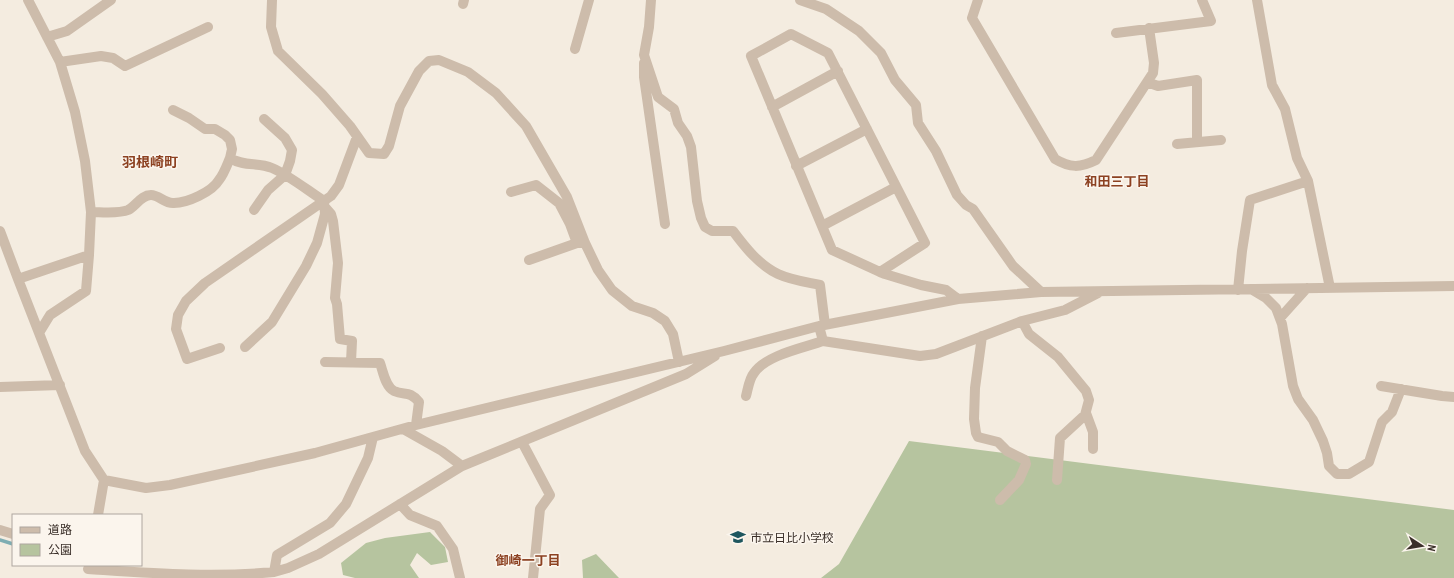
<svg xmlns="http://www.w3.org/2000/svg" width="1454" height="578" font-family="'PT Sans Narrow','Noto Sans JP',sans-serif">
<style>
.green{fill:#b6c49f}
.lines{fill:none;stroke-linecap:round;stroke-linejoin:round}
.stream{stroke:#7eadb2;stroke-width:3.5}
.minor{stroke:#cdbcab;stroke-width:10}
.labels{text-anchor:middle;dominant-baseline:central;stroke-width:3;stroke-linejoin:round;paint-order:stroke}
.poi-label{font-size:12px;fill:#3b302a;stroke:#fbf5ed;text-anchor:start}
.neighbourhood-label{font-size:13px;font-weight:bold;fill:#8c4121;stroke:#fbf5ed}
.quarter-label{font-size:14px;font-weight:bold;fill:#8c4121;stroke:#fbf5ed}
</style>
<rect width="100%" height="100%" fill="#f4ece0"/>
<path class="green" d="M909,441l545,69v68h-633l18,-14z
M430,532l15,15 3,15 -17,3 -14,-12 -7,12 9,13h-64l-12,-3 -2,-12 25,-20 19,-5z
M596,554l23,24h-36l-1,-18z"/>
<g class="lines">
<path class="stream" d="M0,540l13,4"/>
<path class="minor" d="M272,0l-1,27 7,24 44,43 28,32 19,27 15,1 5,-8 11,-40 19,-35 10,-10 10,-1 29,12 28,21 30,33 41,71 18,46 13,27 14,20 20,16 21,7 12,8 8,13 6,28
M651,0l-2,27 -5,28 14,42 16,12 4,14 9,13 4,11 6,54 4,17 4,9 7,4h21c12,16 26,34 45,43 13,6 28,8 42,11l5,40
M800,0l26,9 33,22 22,22 14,27 21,25 2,18 18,28 21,44 9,10 7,4 40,57 28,26
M978,0l-6,18 83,141c15,9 25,9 41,1l57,-87 1,-10 -5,-35
M1257,0l15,85 13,24 12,49 11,23 22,107
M463,4l1,-4
M1116,33l95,-12 -9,-21
M47,37l20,-6 44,-31
M575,49l14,-49
M60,62l41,-6 12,2 12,8 83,-39
M644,63v14l21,147
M1147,82l11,4 39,-6v62
M772,107l66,-36
M173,110l16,8 16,11h10l10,6 5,5 2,9 -2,9
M1177,144l44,-4
M796,166l71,-37
M511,192l25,-7 23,18 11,21 7,19
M324,206l7,8 2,7 5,42 -3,35 2,6 3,35 12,2 -1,21
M254,210l14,-20 17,-15 5,-14 2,-11 -7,-12 -21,-19
M91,212c10,0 28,2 37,-2 8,-4 13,-15 23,-15 8,0 14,9 23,8 13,0 38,-11 45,-23 5,-6 8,-15 11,-22 14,9 28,4 42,10 18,8 35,22 52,33l1,13 -8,29 -11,23 -34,56 -27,25
M822,226l74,-39
M0,231l18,48 67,172 19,29 -6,35
M529,260l48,-17h5
M880,272l45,-29 -97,-190 -37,-19 -40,22 81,194 48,22 5,2 36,11 25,5 12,9
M18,279l71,-24 2,-43 -6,-51 -10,-49 -15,-50 -32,-62
M1251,289l15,9 10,10 6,16 11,62 5,13 15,21 10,21 4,12 2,13 8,8h12l20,-12 13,-40 10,-10 9,-23
M1238,290l4,-39 8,-51 58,-19
M1280,318l27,-30
M1022,321l7,13 29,23 28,34 3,9 -4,15 -25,23 -3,42
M819,326l4,15 97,15 16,-2 86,-33 43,-11 33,-17
M39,333l11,-18 36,-24 3,-36
M982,336l-7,52 -1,31 2,14 2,4 20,5 9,9 18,9 1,4 -7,16 -19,20
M220,348l-33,11 -11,-30 2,-14 8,-14 19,-18 126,-87 8,-11 18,-48
M325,362l55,1c3,8 5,23 14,28 11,5 15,-1 25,11l-3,23
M1381,386l61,10 12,1
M0,387l60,-2
M746,396c2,-7 3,-17 8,-23 12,-18 49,-25 69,-32
M1086,413l7,19v17
M403,429l39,22 20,15
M522,442l28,53 -10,14 -7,69
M104,480l42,8 24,-3 145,-32 101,-28 308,-74 95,-25 139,-27 83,-7 413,-6
M400,504l10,11 27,11 16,23 7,29
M0,530l13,4
M88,569c62,4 124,9 186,3l3,-17 53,-32 16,-19 22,-46 5,-21
M274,572l14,-4 31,-14 143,-88 224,-92 29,-18"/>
</g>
<defs>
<g id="school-bare" transform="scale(1.2)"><path d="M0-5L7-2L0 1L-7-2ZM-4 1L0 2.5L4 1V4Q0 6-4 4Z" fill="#1e565e" stroke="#fbf5ed" stroke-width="2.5" paint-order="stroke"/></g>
</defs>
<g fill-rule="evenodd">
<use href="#school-bare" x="738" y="537"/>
</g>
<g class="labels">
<g class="poi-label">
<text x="750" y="537">市立日比小学校</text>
</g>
<g class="neighbourhood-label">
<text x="1117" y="181">和田三丁目</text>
<text x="528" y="560">御崎一丁目</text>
</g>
<g class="quarter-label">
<text x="150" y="162">羽根崎町</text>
</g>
</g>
<rect x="12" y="514" width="130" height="52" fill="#fbf5ed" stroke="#aea69f"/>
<rect x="20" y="527" width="20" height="6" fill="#cdbcab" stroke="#aea69f"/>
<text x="48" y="534" font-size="12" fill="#3b302a">道路</text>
<rect x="20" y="544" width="20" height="12" fill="#b6c49f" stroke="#aea69f"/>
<text x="48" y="554" font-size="12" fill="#3b302a">公園</text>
<g transform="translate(1422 546) rotate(102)" stroke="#fbf5ed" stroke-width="3" paint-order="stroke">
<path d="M0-3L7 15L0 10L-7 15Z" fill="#3b302a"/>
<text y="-6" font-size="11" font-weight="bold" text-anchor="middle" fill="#3b302a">N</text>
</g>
</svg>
